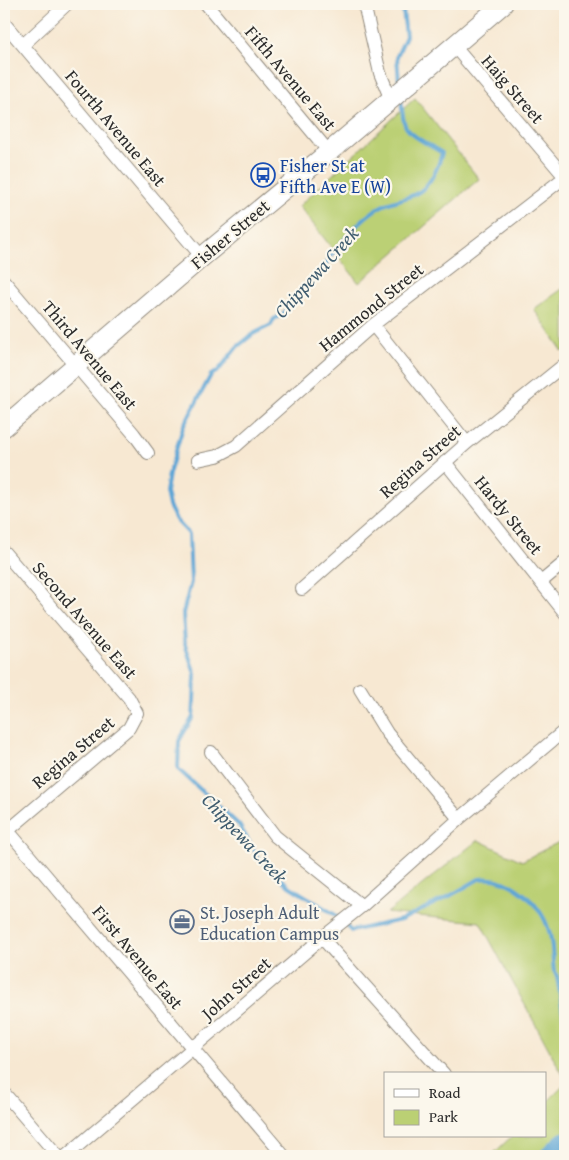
<svg xmlns="http://www.w3.org/2000/svg" width="569" height="1160" font-family="'Gentium Book Plus',serif">
<style>
.green{fill:#bbd074;stroke:#737e50}
.lines{fill:none;stroke-linecap:round;stroke-linejoin:round}
.stream{stroke:#5ea6d5;stroke-width:4}
.river{stroke:#5ea6d5;stroke-width:21}
.street-casing{stroke:#918a7e;stroke-width:14}
.secondary-casing{stroke:#918a7e;stroke-width:21}
.street{stroke:#fff;stroke-width:12}
.secondary{stroke:#fff;stroke-width:19}
.labels{text-anchor:middle;dominant-baseline:central;stroke-width:4.5;stroke-linejoin:round;paint-order:stroke}
.street-label{font-size:18px;fill:#2b2b2b;stroke:#fbf7ec}
.transit-label{font-size:18px;fill:#164399;stroke:#fbf7ec;text-anchor:start}
.service-label{font-size:18px;fill:#4e5e75;stroke:#fbf7ec;text-anchor:start}
.water-label{font-size:19px;font-style:italic;fill:#3f5c6f;stroke:#fbf7ec}
</style>
<rect width="100%" height="100%" fill="#fbf7ec"/>
<filter id="ink" filterUnits="userSpaceOnUse"><feTurbulence type="fractalNoise" baseFrequency=".02" numOctaves="2"/><feDisplacementMap in="SourceGraphic" scale="10" xChannelSelector="R" yChannelSelector="G"/><feConvolveMatrix kernelMatrix="1 2 1 2 8 2 1 2 1" color-interpolation-filters="sRGB"/></filter>
<filter id="wash" filterUnits="userSpaceOnUse"><feTurbulence type="fractalNoise" baseFrequency=".0096" numOctaves="4" result="noise"/><feDisplacementMap in="SourceGraphic" scale="20" xChannelSelector="R" yChannelSelector="G"/><feGaussianBlur stdDeviation="1.12" result="paint"/><feColorMatrix in="noise" values="0 0 0 0 0 0 0 0 0 0 0 0 0 0 0 0 0 1.4 0 .05"/><feComposite in="paint" operator="in"/></filter>
<g filter="url(#wash)">
<rect width="100%" height="100%" fill="#f7e8d2"/>
<path class="green" d="M415,98l64,81 -120,104 -60,-77z
M565,287v63l-2,2 -29,-43z
M565,839v240l-85,-157 -93,-9 91,-73 44,21z
M565,1084v72h-74l21,-20h33v-32z"/>
<g class="lines">
<path class="stream" d="M399,83l-2,-27 9,-20 -3,-26 3,-6
M401,98c1,8 1,19 4,27 3,10 27,21 37,28 -3,12 -8,24 -17,34 -11,12 -31,12 -45,20 -19,11 -35,31 -48,48 -3,3 -4,7 -7,10 -12,12 -24,26 -35,40 -4,7 -8,11 -16,14l-3,6 -18,9 -16,13 -19,24 -7,4 -28,52 -14,47 -3,18 3,14 7,14 13,14 2,48 -8,31 2,31 10,30 -1,27 -1,16 -14,24 -1,28 61,56 21,35 29,26 48,30 14,15 50,-11 47,-23 31,-18c30,-5 62,24 70,52 4,12 3,27 5,40l3,5 8,49"/>
<path class="river" d="M550,1156l15,-14"/>
</g>
</g>
<g filter="url(#ink)">
<g class="lines">
<g class="street-casing">
<path id="street" d="M206,4l123,148
M364,4l16,69 11,27
M4,23l198,234
M23,45l44,-41
M454,46l111,131
M4,281l130,153 14,19
M373,325l94,118
M198,460l19,-4 19,-10 137,-121 192,-148
M445,462l120,151
M4,552l125,146 8,15 -8,15 -125,106
M541,582l24,-20
M302,589l165,-146 98,-79
M360,689l27,44 72,86
M211,752l64,84 87,70
M4,826l280,330
M322,938l122,136
M4,1093l54,63
M66,1156l256,-218 40,-32 97,-87 106,-89"/>
</g>
<g class="secondary-casing">
<path id="secondary" d="M4,427l198,-170 127,-105 174,-148"/>
</g>
<use href="#street" class="street"/>
<use href="#secondary" class="secondary"/>
</g>
</g>
<defs>
<g id="bus-ring" transform="scale(1.25)"><circle r="9.5" fill="#fbf7ec" stroke="#1a4fb4" stroke-width="1.5"/><path d="M-5-6H5V4H4V6H2V4H-2V6H-4V4H-5ZM-3.5-4V0h7V-4ZM-3.5 1.2v1.5H-2V1.2ZM2 1.2v1.5H3.5V1.2Z" fill="#1a4fb4"/></g>
<g id="office-ring" transform="scale(1.25)"><circle r="9.5" fill="#fbf7ec" stroke="#5c6f8a" stroke-width="1.5"/><path d="M-6-3h4V-5.5h4V-3h4V5H-6ZM-1-4.5V-3h2v-1.5ZM-6 0V1H6V0Z" fill="#5c6f8a"/></g>
</defs>
<g fill-rule="evenodd">
<use href="#bus-ring" x="263" y="175"/>
<use href="#office-ring" x="182" y="922"/>
</g>
<g class="labels">
<g class="street-label">
<text transform="translate(291 78) rotate(50)">Fifth Avenue East</text>
<text transform="translate(513 89) rotate(49)">Haig Street</text>
<text transform="translate(116 128) rotate(50)">Fourth Avenue East</text>
<text transform="translate(230 234) rotate(-40)">Fisher Street</text>
<text transform="translate(371 307) rotate(-39)">Hammond Street</text>
<text transform="translate(90 355) rotate(50)">Third Avenue East</text>
<text transform="translate(420 461) rotate(-41)">Regina Street</text>
<text transform="translate(509 515) rotate(51)">Hardy Street</text>
<text transform="translate(85 620) rotate(49)">Second Avenue East</text>
<text transform="translate(73 752) rotate(-40)">Regina Street</text>
<text transform="translate(138 957) rotate(50)">First Avenue East</text>
<text transform="translate(236 988) rotate(-41)">John Street</text>
</g>
<g class="transit-label">
<text x="280" y="165">Fisher St at<tspan x="280" dy="21">Fifth Ave E (W)</tspan></text>
</g>
<g class="service-label">
<text x="200" y="912">St. Joseph Adult<tspan x="200" dy="21">Education Campus</tspan></text>
</g>
<g class="water-label">
<text transform="translate(316 272) rotate(-48)">Chippewa Creek</text>
<text transform="translate(245 838) rotate(47)">Chippewa Creek</text>
</g>
</g>
<rect width="569" height="1160" fill="none" stroke="#fbf7ec" stroke-width="20"/>
<rect x="384" y="1072" width="162" height="65" fill="#fbf7ec" stroke="#a8a59f"/>
<rect x="394" y="1089" width="25" height="8" fill="#ffffff" stroke="#a8a59f"/>
<text x="429" y="1098" font-size="15" fill="#2b2b2b">Road</text>
<rect x="394" y="1110" width="25" height="15" fill="#bbd074" stroke="#a8a59f"/>
<text x="429" y="1122" font-size="15" fill="#2b2b2b">Park</text>
</svg>
